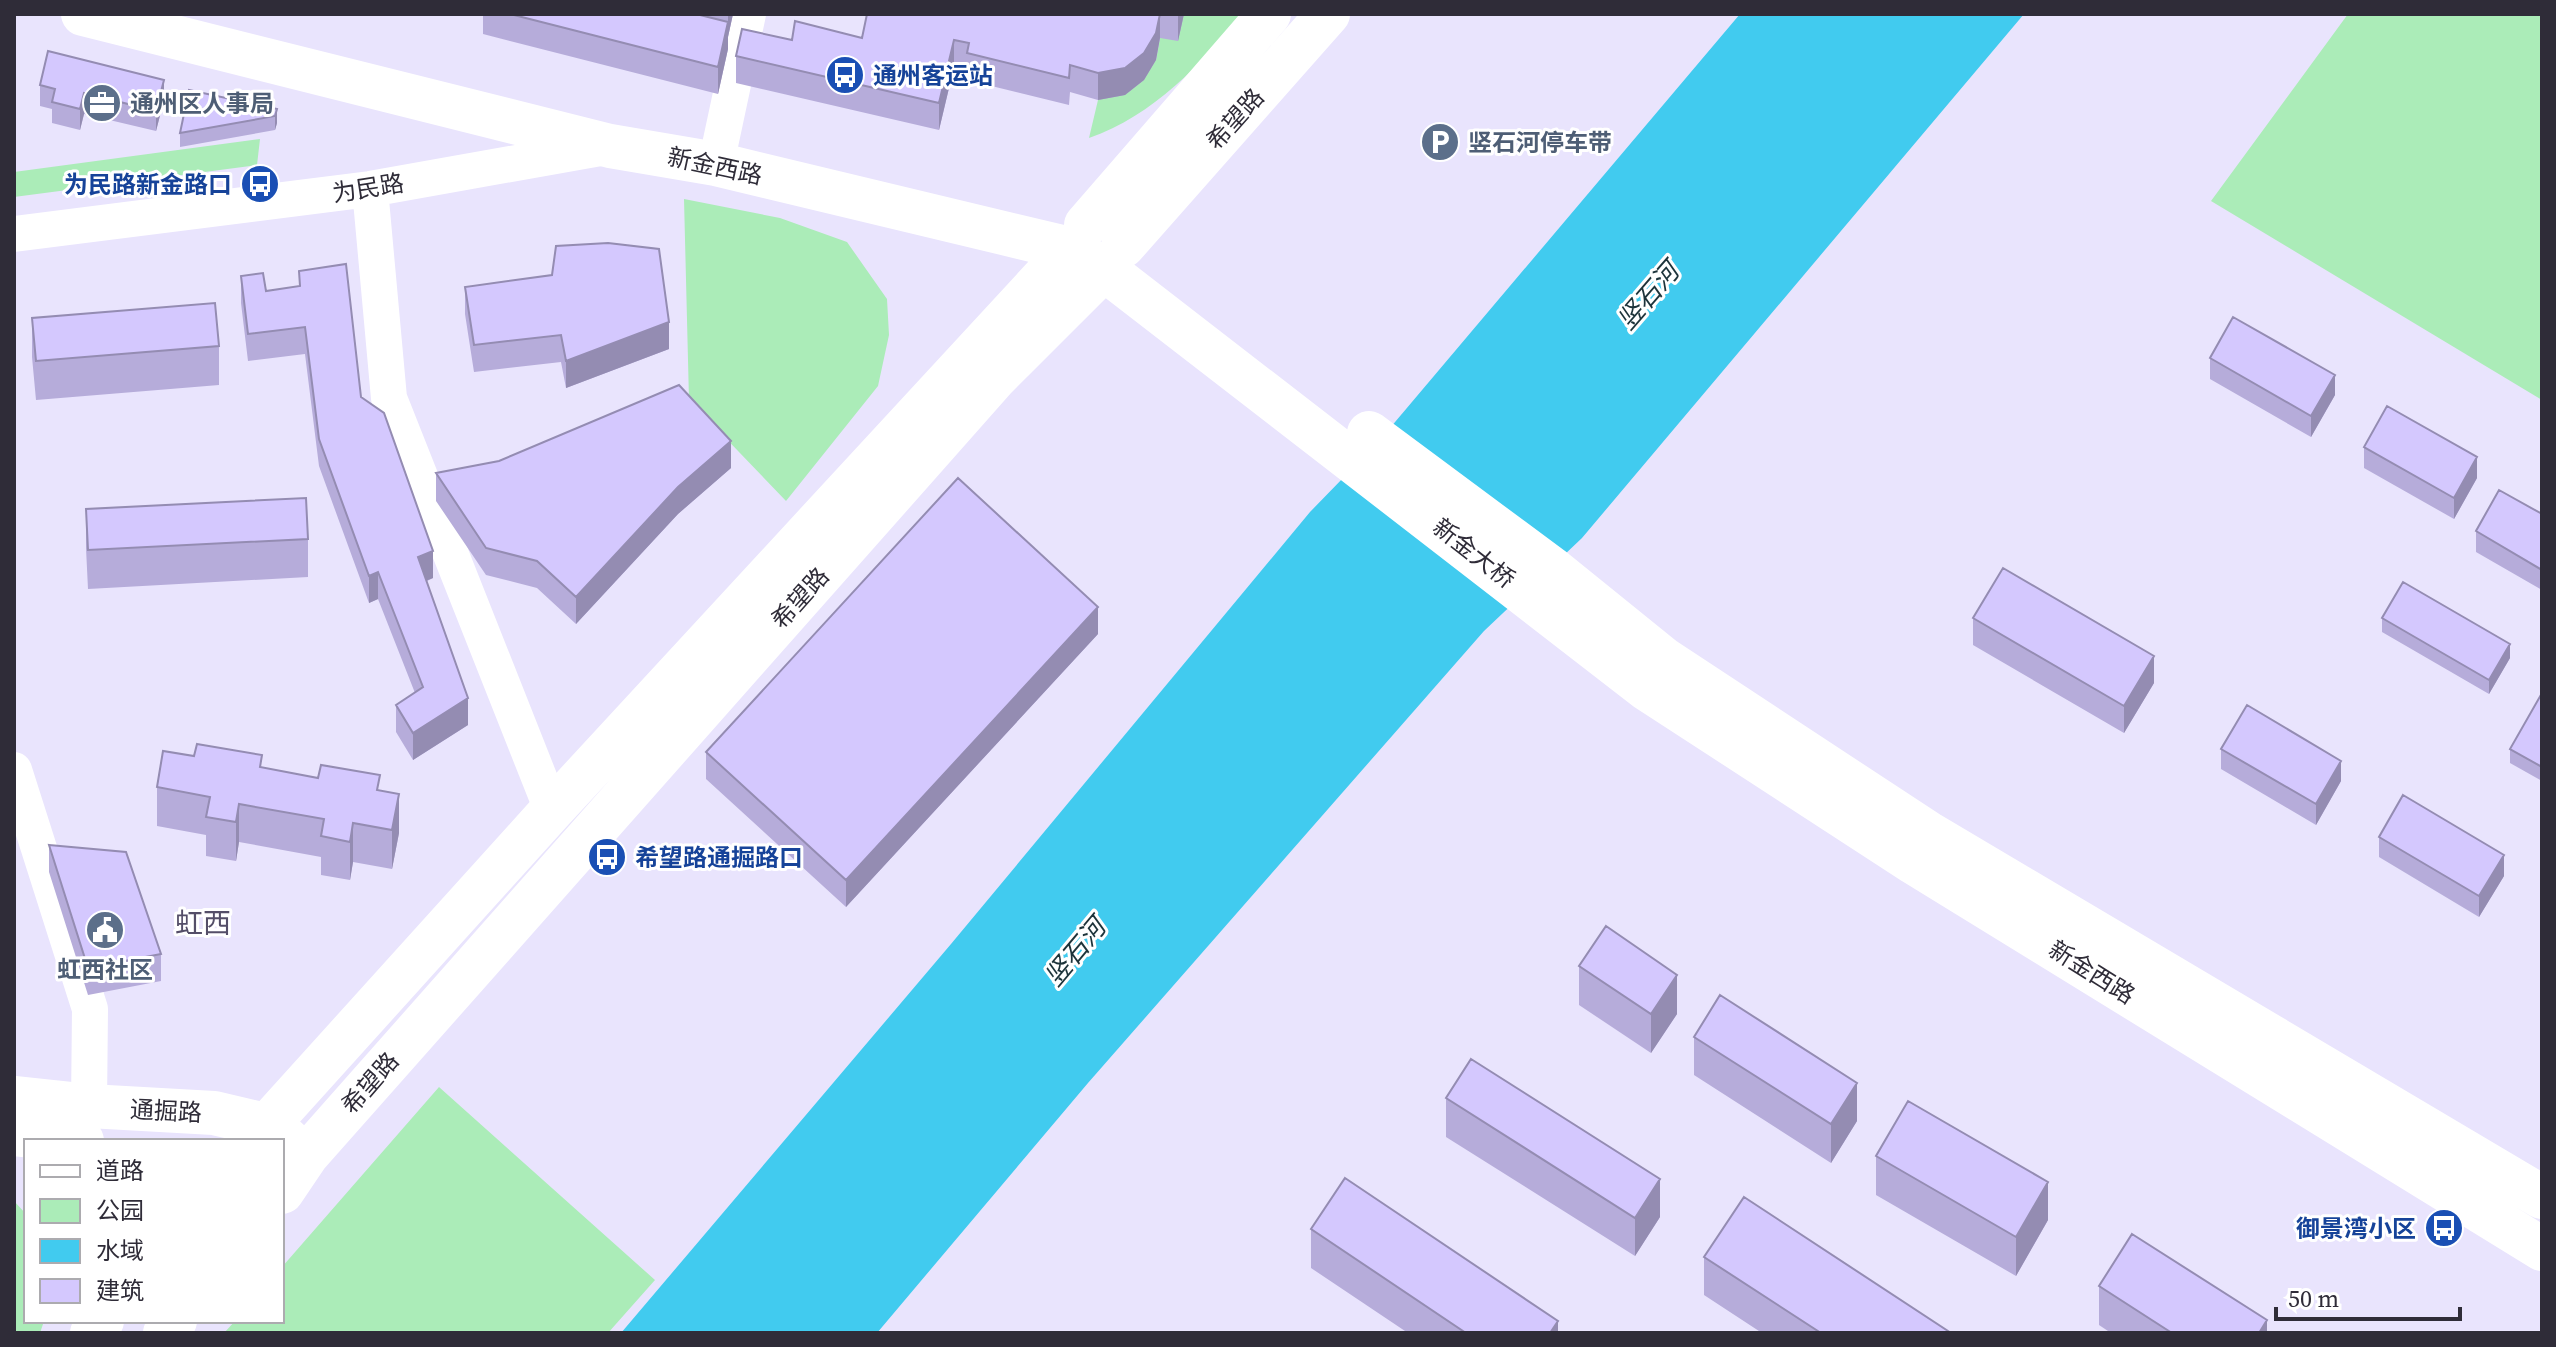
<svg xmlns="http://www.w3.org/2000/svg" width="2556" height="1347" font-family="'Source Serif 4','Noto Sans SC',serif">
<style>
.green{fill:#abecb8}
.water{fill:#41cbef}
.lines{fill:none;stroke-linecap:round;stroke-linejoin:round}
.minor{stroke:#fff;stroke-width:36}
.major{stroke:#fff;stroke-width:44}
.wall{fill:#b6acda}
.shaded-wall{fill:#948cb2}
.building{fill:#d4c8fe;stroke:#948cb2;stroke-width:2}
.labels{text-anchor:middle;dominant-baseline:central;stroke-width:6;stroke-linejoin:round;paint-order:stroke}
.transit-label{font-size:24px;font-weight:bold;fill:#164399;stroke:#fff;text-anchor:start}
.service-label{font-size:24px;font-weight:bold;fill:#4e5e75;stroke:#fff;text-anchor:start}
.street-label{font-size:24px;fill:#2f2c38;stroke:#fff}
.water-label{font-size:26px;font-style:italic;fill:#1c333a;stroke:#fff}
.quarter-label{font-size:28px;fill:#544e68;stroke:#fff}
</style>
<rect width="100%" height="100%" fill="#e9e4fd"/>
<path class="green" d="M1184,14h63c-46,48 -93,102 -158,124l9,-38 58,-40 4,-22z
M2348,14h194v386l-331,-199z
M260,139l-3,26 -243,32v-25z
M684,199l96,19 67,24 40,57 2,36 -11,51 -92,115 -97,-101z
M439,1087l216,193 -47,53h-384l11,-12h47v-54z
M14,1201l12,13v107h18l-4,12h-26z"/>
<path class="water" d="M1740,14h284l-442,524 -98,93 -396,452 -211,250h-256l330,-389 359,-432 69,-71z"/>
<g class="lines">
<path class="minor" d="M716,164l32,-150
M370,189l19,209 163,412
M14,234l356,-45 236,-42
M14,770l76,239 -1,97"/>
<path class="major" d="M83,14l527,132 106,18 354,85 34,20 543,420 266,173 629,387
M1086,225l183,-211
M1123,246l205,-232
M1369,433l186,138 110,89 263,173 614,364
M14,1098l75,8 125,7 56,13 18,14
M14,1134l68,7
M253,1141l299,-331 518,-561
M282,1192l25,-37 688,-777 109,-109
M92,1333l10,-12
M165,1333l10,-12"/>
</g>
<path class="wall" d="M483,14h250l-5,23v12l-10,45 -235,-60z
M867,14h317l-6,27 -18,-3 -4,22 -12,20 -19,15 -27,5 -28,-8 -1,13 -102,-25v-10l-13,-3 -15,63 -203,-47v-27l56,-16 70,-2z
M40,85l124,15 -8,31 -72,-17 -4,16 -28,-7v-14l-12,-3z
M277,109v14l-2,7 -95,17v-14z
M299,271l62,126 72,181 -6,3 41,144 -55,35 -17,-28v-27l19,-12 -37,-94 -9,4 -50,-137 -14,-112 -57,7 -7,-58v-27l25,15 33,-4z
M465,287l204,62 -103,39 -5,-26 -87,10 -9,-58z
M32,318l187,28v39l-183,15 -4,-43z
M2210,358l125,37 -24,42 -101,-58z
M2364,447l113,31 -23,41 -90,-51z
M731,468l-53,46 -102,110 -39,-36 -51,-13 -50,-74v-28z
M86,509l222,30v38l-220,12 -2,-41z
M2542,514v76l-66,-38v-21z
M1973,618l181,65 -30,50 -151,-88z
M2382,618l128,40 -21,36 -107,-62z
M1098,634l-252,273 -140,-128v-27z
M2542,693v88l-32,-18v-14z
M2221,749l120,32 -25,44 -95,-56z
M262,768l118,23 19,42 -7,36 -39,-7 -3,18 -29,-5v-18l-82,-15 -3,19 -30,-5v-21l-49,-9v-39z
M2379,837l125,39 -25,41 -100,-60z
M49,845l112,109v27l-73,14 -39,-123z
M1579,966l98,48 -26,39 -72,-48z
M1694,1037l163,84 -26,42 -137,-88z
M1446,1098l214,119 -25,39 -189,-119z
M1876,1156l172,64 -32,56 -140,-81z
M1311,1229l247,104h-150l-97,-65z
M1704,1257l247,76h-189l-58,-38z
M2099,1286l168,47h-156l-12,-8z"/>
<path class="shaded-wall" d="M728,14h5l-5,23z
M1160,14v24l-4,22 -12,20 -19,15 -27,5v-27z
M1178,14h6l-6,27z
M728,22v27l-10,45v-27z
M954,40v27l-15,63v-27z
M164,80v20l-8,31v-20z
M84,93v21l-4,16v-21z
M277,109v14l-2,7v-14z
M669,322v27l-103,39v-27z
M2335,375v20l-24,42v-21z
M731,441v27l-53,46 -102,110v-27l102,-110z
M2477,457v21l-23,41v-21z
M433,551v27l-15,6v-27z
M378,572v27l-9,4v-27z
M1098,607v27l-252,273v-27z
M2510,644v14l-21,36v-14z
M2154,656v27l-30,50v-27z
M468,698v27l-55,35v-27z
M2341,761v20l-25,44v-21z
M399,794v39l-7,36v-39z
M239,804v38l-3,19v-39z
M353,823v39l-3,18v-38z
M2504,855v21l-25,41v-21z
M1677,975v39l-26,39v-39z
M1857,1083v38l-26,42v-39z
M1660,1179v38l-25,39v-38z
M2048,1182v38l-32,56v-39z
M2267,1320v13h-8z
M1558,1321v12h-8z"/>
<path class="building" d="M510,14h186l32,8 -10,45z
M867,14h293l-4,19 -12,20 -19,15 -27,5 -28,-8 -1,13 -102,-25 2,-10 -15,-3 -15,63 -203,-47 6,-27 50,11 3,-19 67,17z
M48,51l116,29 -8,31 -72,-18 -4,16 -28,-7 3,-13 -15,-4z
M189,90l88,19 -2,7 -95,17z
M608,243l51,6 10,73 -103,39 -5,-26 -87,10 -9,-58 87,-12 4,-29z
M346,264l15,133 23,16 49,138 -15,6 50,141 -55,35 -17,-28 27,-18 -45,-115 -9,4 -50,-137 -14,-112 -57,7 -7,-58 22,-3 3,18 34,-5 -1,-15z
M215,303l4,43 -183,15 -4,-43z
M2233,317l102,58 -24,41 -101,-58z
M679,385l52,56 -53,46 -102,110 -39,-36 -51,-13 -50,-75 63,-12z
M2387,406l90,51 -23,41 -90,-51z
M958,478l140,129 -252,273 -140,-128z
M2499,490l43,24v56l-66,-39z
M306,498l2,41 -220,11 -2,-41z
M2003,568l151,88 -30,50 -151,-88z
M2403,582l107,62 -21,36 -107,-62z
M2542,693v74l-32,-18z
M2247,705l94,56 -25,43 -95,-55z
M197,744l65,11 -2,12 58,11 3,-13 59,10 -3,15 22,4 -7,36 -39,-7 -3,19 -29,-6 3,-17 -85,-15 -3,18 -30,-5 4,-20 -53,-10 6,-36 31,5z
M2403,795l101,60 -25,41 -100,-59z
M49,845l77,7 35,102 -73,14z
M1606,926l71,49 -26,39 -72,-48z
M1720,995l137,88 -26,41 -137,-87z
M1471,1059l189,120 -25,39 -189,-120z
M1908,1101l140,81 -32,55 -140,-81z
M1345,1178l213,143 -8,12h-84l-155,-104z
M1744,1197l207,136h-130l-117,-76z
M2132,1234l135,86 -8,13h-87l-73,-47z"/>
<defs>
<g id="bus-disc" transform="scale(2)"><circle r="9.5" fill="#1a4fb4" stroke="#fff"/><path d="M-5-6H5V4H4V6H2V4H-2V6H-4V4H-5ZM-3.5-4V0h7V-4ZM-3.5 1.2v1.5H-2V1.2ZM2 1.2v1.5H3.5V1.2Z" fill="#fff"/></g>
<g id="office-disc" transform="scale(2)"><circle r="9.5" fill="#5c6f8a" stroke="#fff"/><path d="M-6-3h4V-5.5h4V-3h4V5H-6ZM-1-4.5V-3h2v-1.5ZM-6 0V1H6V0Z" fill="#fff"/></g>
<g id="parking-disc" transform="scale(2)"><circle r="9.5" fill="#5c6f8a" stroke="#fff"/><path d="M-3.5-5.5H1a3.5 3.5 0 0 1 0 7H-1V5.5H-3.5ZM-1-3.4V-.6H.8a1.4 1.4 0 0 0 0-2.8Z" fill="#fff"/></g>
<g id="civic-disc" transform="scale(2)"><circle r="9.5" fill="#5c6f8a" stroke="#fff"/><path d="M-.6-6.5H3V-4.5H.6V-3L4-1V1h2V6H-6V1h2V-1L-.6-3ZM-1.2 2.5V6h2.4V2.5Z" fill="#fff"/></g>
</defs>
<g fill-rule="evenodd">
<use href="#bus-disc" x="845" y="75"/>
<use href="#office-disc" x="102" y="103"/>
<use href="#parking-disc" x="1440" y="142"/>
<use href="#bus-disc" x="260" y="184"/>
<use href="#bus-disc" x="607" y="857"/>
<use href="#civic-disc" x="105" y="930"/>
<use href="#bus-disc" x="2444" y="1228"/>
</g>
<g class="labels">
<g class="transit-label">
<text x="873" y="75">通州客运站</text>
<text x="232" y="184" text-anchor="end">为民路新金路口</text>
<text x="635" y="857">希望路通掘路口</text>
<text x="2416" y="1228" text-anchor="end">御景湾小区</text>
</g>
<g class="service-label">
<text x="130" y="103">通州区人事局</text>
<text x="1468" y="142">竖石河停车带</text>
<text x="105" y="969" text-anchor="middle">虹西社区</text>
</g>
<g class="street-label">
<text transform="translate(1235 119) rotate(-48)">希望路</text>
<text transform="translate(715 166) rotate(12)">新金西路</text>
<text transform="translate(368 188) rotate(-9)">为民路</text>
<text transform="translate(1474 553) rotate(38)">新金大桥</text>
<text transform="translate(800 598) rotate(-48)">希望路</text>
<text transform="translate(2092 972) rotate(32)">新金西路</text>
<text transform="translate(370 1083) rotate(-49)">希望路</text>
<text transform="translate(166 1111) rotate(3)">通掘路</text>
</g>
<g class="water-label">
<text transform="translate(1648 296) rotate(-49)">竖石河</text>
<text transform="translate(1075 952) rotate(-50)">竖石河</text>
</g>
<g class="quarter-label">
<text x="203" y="923">虹西</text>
</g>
</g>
<rect width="2556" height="1347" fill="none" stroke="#2f2c38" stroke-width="32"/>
<rect x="24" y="1139" width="260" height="184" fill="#ffffff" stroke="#acabaf" stroke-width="2"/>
<rect x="40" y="1165" width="40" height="12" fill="#ffffff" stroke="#acabaf" stroke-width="2"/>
<text x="96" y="1179" font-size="24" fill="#2f2c38">道路</text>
<rect x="40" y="1199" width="40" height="24" fill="#abecb8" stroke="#acabaf" stroke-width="2"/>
<text x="96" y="1219" font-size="24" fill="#2f2c38">公园</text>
<rect x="40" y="1239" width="40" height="24" fill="#41cbef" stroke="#acabaf" stroke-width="2"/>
<text x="96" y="1259" font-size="24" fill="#2f2c38">水域</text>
<rect x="40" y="1279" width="40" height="24" fill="#d4c8fe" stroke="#acabaf" stroke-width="2"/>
<text x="96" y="1299" font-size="24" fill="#2f2c38">建筑</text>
<path d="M2276 1307v12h184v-12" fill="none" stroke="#2f2c38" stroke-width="4"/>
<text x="2288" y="1307" font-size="24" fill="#2f2c38" stroke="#ffffff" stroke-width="6" paint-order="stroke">50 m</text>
</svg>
